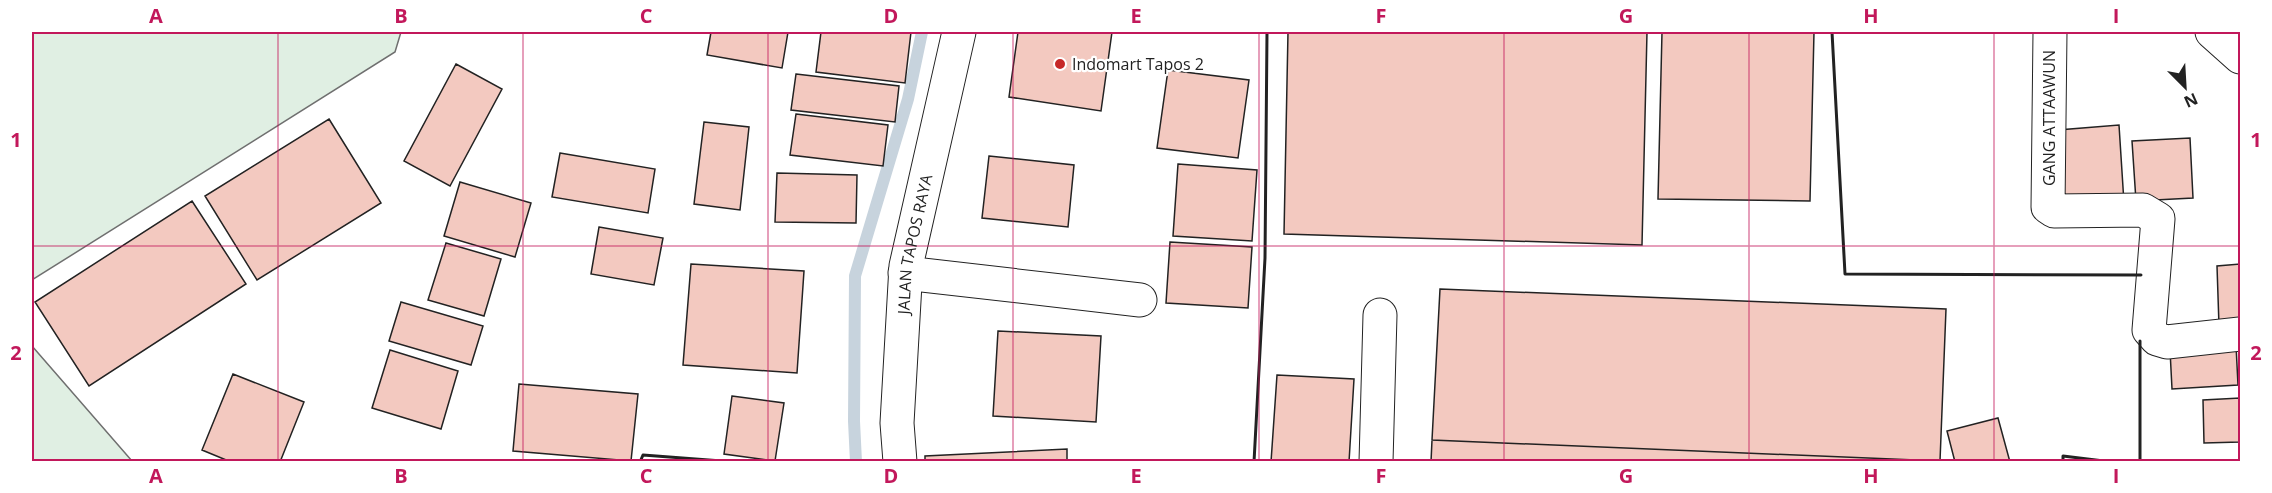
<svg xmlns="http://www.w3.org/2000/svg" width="2272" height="493" font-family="'Open Sans',sans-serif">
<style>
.green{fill:#e0efe3;stroke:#6f6f6f;stroke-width:1.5}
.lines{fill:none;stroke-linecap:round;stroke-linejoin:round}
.stream{stroke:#c7d3dd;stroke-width:12}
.building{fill:#f3c9c0;stroke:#222;stroke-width:1.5}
.minor-casing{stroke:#222;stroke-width:35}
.major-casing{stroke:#222;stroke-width:35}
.minor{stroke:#fff;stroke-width:33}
.major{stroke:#fff;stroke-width:33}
.wall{stroke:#222;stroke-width:3}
.grid{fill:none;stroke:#c2185b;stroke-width:1.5;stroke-opacity:0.55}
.poi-dot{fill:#c62828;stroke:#fff;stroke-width:2}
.labels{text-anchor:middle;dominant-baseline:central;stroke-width:4.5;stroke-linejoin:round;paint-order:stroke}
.poi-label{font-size:16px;fill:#222;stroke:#fff;text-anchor:start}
.street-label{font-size:16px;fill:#222;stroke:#fff}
.neatline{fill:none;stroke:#c2185b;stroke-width:2}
.grid-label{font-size:20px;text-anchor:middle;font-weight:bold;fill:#c2185b}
</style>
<rect width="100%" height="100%" fill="#fff"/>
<path class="green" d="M32,32h369l-6,20 -363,228z
M32,346l100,115h-100z"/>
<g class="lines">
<path class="stream" d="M856,462l-2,-41 1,-145 53,-177 14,-67"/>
</g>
<path class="building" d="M711,32h77l-6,36 -75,-13z
M821,32h90l-6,51 -89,-11z
M1018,32h94l-11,79 -92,-14z
M1288,32h359l-5,213 -358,-11z
M1662,32h152l-4,169 -152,-2z
M456,64l46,25 -52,97 -46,-25z
M1168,70l81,10 -11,78 -81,-10z
M796,74l103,12 -4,36 -104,-12z
M796,114l92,11 -5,41 -93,-11z
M329,119l52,84 -124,77 -52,-84z
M704,122l45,5 -9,83 -46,-6z
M2119,125l5,78 -61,5 -5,-78z
M2190,138l3,60 -57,3 -4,-60z
M560,153l95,16 -7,44 -96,-16z
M989,156l85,9 -6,62 -86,-9z
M1178,164l79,6 -5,71 -79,-5z
M777,173l80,2 -1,48 -81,-1z
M460,182l71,21 -16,54 -71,-21z
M192,201l54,83 -157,102 -54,-84z
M599,227l64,11 -9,47 -63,-11z
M1170,242l82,5 -4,61 -82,-5z
M446,243l55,16 -17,57 -56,-16z
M691,264l113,7 -7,102 -114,-8z
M2240,264v61l-21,1 -2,-60z
M1440,289l506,20 -6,152 -508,-21z
M401,302l82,24 -12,39 -82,-24z
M998,331l103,5 -5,86 -103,-6z
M2236,345l2,40 -66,4 -2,-39z
M390,350l68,21 -17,58 -69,-21z
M233,374l71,28 -24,60h-49l-29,-12z
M1277,375l77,4 -5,83h-78z
M519,384l119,10 -7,67 -118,-10z
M732,396l52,7 -9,58 -51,-7z
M2240,398v44l-36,1 -1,-43z
M1998,418l12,44h-55l-8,-31z
M1432,440l508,21 -509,1z
M1067,449v13h-142v-6z"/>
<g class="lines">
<g class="minor-casing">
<path id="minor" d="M2050,32l-2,175 6,4 89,-1 15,9 -9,111 8,9 10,3 73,-8
M2212,32l28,25
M905,273l235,27
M1376,462l4,-147"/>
</g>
<g class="major-casing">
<g id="major">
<path id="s1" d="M900,462l-3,-39 9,-157 53,-234"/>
</g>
</g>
<use href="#minor" class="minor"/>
<use href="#major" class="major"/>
<path class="wall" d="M1832,32l13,242 296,1
M640,462l3,-7 92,7
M1254,462l11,-204 2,-226
M2063,462v-6l49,6
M2140,462v-121"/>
</g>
<path class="grid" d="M278,32v430M523,32v430M768,32v430M1013,32v430M1259,32v430M1504,32v430M1749,32v430M1994,32v430M32,246h2208"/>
<circle class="poi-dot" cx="1060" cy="64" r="6"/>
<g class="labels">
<g class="poi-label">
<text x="1072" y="64">Indomart Tapos 2</text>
</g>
<g class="street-label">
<text transform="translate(2049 118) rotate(-90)">GANG ATTAAWUN</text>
<text stroke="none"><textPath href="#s1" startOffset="219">JALAN TAPOS RAYA</textPath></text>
</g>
</g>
<rect width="2272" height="493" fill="none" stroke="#ffffff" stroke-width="66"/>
<g transform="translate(2185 87) rotate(156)" stroke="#ffffff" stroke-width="4.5" paint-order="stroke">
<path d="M0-4.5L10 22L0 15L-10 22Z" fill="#222222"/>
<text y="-9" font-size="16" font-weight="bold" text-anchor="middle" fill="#222222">N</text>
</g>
<rect x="33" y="33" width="2206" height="427" class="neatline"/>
<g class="grid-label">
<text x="156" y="23">A</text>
<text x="401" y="23">B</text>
<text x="646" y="23">C</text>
<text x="891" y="23">D</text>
<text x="1136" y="23">E</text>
<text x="1381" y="23">F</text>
<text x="1626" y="23">G</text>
<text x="1871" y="23">H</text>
<text x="2116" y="23">I</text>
<text x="16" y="147">1</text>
<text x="2256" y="147">1</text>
<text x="16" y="360">2</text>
<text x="2256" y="360">2</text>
<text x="156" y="483">A</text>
<text x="401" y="483">B</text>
<text x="646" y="483">C</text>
<text x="891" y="483">D</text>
<text x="1136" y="483">E</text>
<text x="1381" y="483">F</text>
<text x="1626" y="483">G</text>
<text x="1871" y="483">H</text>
<text x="2116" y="483">I</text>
</g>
</svg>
